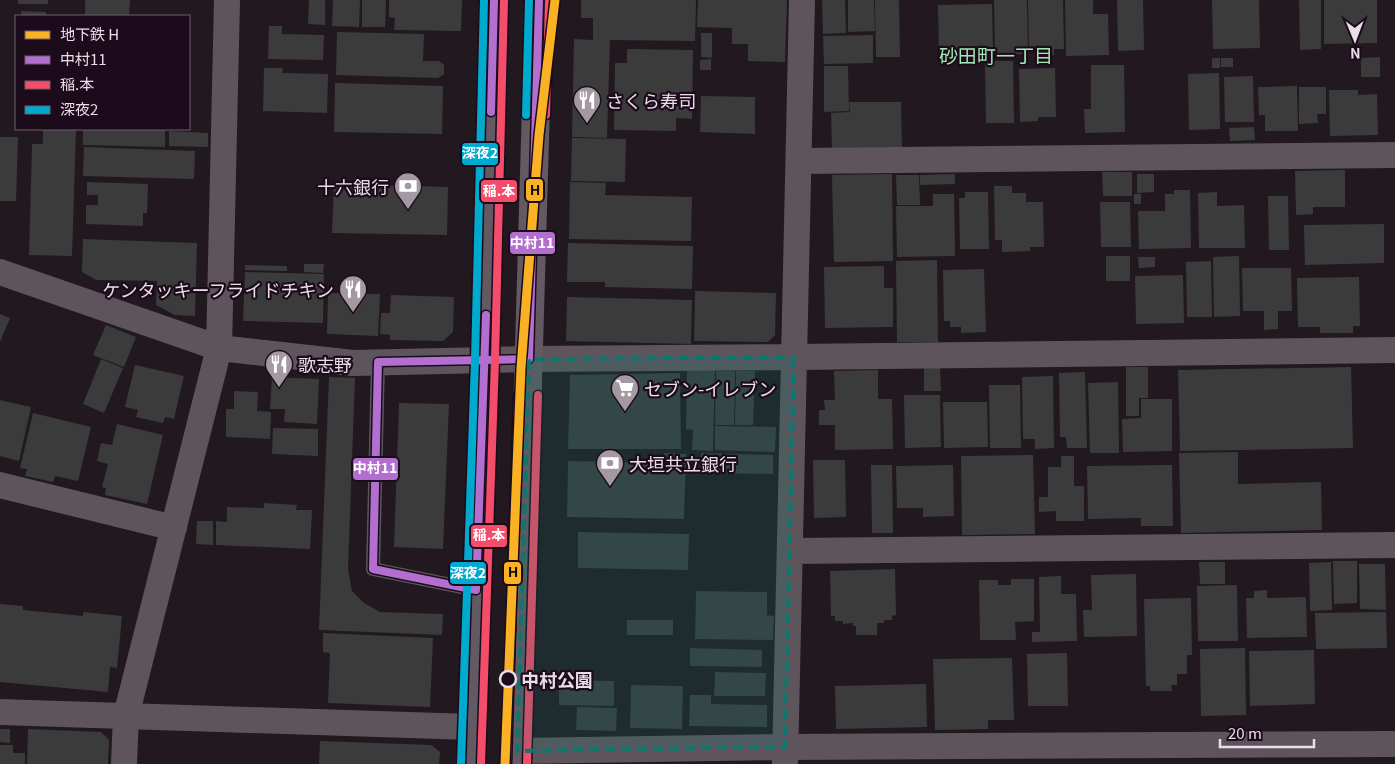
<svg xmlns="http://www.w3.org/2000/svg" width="1395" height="764" font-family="Georgia,'Noto Sans JP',serif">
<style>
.building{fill:#3b3b3c}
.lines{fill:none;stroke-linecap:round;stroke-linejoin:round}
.lane{stroke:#5e555c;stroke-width:14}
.street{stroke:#5e555c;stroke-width:26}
.secondary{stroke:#635962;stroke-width:28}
.bus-1-casing{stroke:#1c0b1b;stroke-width:11}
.bus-2-casing{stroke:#1c0b1b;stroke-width:11}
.bus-3-casing{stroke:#1c0b1b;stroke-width:11}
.bus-1{stroke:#b36fd0;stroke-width:8}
.bus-2{stroke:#f44d6c;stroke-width:8}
.bus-3{stroke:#00a9ce;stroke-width:8}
.metro-1-casing{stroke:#1c0b1b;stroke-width:12}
.metro-1{stroke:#fab123;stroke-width:9}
.marked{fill:#0f766e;fill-opacity:0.2;stroke:#0f766e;stroke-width:4;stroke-dasharray:10 6;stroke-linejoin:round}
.stop-dot{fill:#1c0b1b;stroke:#eadde8;stroke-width:2.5}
.labels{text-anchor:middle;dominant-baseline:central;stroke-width:4.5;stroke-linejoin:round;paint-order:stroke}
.poi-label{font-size:18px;fill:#eadde8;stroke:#1c0b1b;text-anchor:start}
.stop-label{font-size:18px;font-weight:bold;fill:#eadde8;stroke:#1c0b1b;text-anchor:start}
.neighbourhood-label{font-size:19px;fill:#a1e7b3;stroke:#1c0b1b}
.line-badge{stroke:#1c0b1b;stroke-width:2}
.badge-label{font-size:14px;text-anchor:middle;font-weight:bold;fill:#fff}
.pale-badge-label{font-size:14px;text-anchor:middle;font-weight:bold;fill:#111}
</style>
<rect width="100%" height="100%" fill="#221820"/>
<path class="building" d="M18,0h30v4h-30z
M85,0h45l-1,16h-44z
M309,0h16v25l-17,-1z
M333,0h27l-1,27 -27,-1z
M362,0h24l-1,27h-23z
M389,0h73l-1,31 -67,-1 1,-12 -6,-1z
M581,0h115l-1,41 -85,-1 -3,98 -35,-1 2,-98 19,1v-22h-12z
M698,0h89l-2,62 -37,-1v-17h-16v-16l-35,-1z
M822,0h23l1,33 -23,1z
M848,0h26l1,31 -27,1z
M875,0h24l1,57h-24z
M994,0h33l1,54 -33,1z
M1028,0h35l1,49h-10v6h-17v-6h-8z
M1065,0h28v14h15l1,41 -43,1z
M1117,0h26l1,50 -26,1z
M1212,0h47l1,48 -47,1z
M1299,0h22v49l-21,1z
M1324,0h53v43l-53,1z
M992,4l1,48 -54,1 -1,-48z
M21,11l25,1v4h-25z
M269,26h13v8l42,1 -1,25 -55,-1z
M337,32l87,2 -1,27h16l5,4v9l-6,4 -102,-3z
M701,33h11v25l-11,-1z
M873,35v28l-49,1 -1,-28z
M627,49l66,1 -1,69 -16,-1v13l-62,-1 1,-67h12z
M1380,57v20h-19v-19z
M1212,58h8v10h-8z
M1221,58h12v9h-12z
M711,59v11h-11v-10z
M985,61h28l1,62h-28z
M1091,65h33l1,67 -40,1 -1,-24h7z
M824,66h24l1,45 -25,1z
M264,68h19l-1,5 46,1 -1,39 -64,-2z
M1055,68l1,49h-18v4l-18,1 -1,-53z
M1219,73l1,56 -31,1 -1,-56z
M1253,76l1,46h-29l-1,-45z
M335,83l108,3 -1,48 -108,-2z
M1297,86l1,45h-33v-16h-6l-1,-28z
M1299,87h27v27h-9l1,9 -19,1z
M1329,90h29v5l19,-1 1,41 -48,1z
M701,96l54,1v37l-55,-2z
M849,102h52l1,45 -70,1 -1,-35 19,-1z
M1254,127l1,13 -25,1 -1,-13z
M43,129h33l-4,127 -43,-1 3,-111h11z
M83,129h82v18l-82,-2z
M169,131l39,2v14l-39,-1z
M0,137h18l-2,64h-16z
M572,138l54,1 -1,43 -54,-1z
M84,147l111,4 -1,28 -111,-3z
M1345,170v37h-32v7l-17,1 -1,-44z
M1102,172h30v24h-29z
M892,174l1,87 -59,1 -2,-87z
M955,174v10l-35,1v-10z
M1137,174h17v18l-17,1z
M896,175h23l1,30h-23z
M87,182l61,2 -1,29h-4v13l-57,-2v-19h12v-10h-11z
M570,182l36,1 -1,12 87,2 -1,44 -122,-2z
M334,184l114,3 -1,48 -115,-2z
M994,186h18v7h14v9h17l1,45h-14v4l-28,1v-12h-7z
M1174,190h16l1,58 -52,1 -1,-38h27v-17h9z
M965,192h23l1,57h-29l-1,-51h6z
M1217,192v14l27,-1 1,43h-46l-1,-55z
M933,194h21l1,62 -58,1 -1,-51h37z
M1134,194h7v10h-7z
M1268,196h20l1,54h-20z
M1100,202h30l1,45h-30z
M1384,224v39l-79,2 -1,-40z
M83,239l114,4 -2,73 -20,-1 -19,-10 1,-24 -61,-1 -14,-8z
M568,243l125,3 -1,43 -87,-2v-5h-38z
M1106,256h24v25h-24z
M1239,256l1,60 -26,1 -1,-60z
M1138,257h17v10l-16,1z
M937,260l1,82h-41l-1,-81z
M1211,261l1,56h-25l-1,-55z
M304,264h20l-1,9 -19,-1z
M245,265l42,1v5l-42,-1z
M884,266v22h9v39l-68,1 -1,-61z
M1242,268h49l1,43h-14v18l-14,1v-19h-21z
M984,269l2,63 -25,1v-6h-11v-6h-6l-1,-51z
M245,272l79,2 -1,49 -80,-2z
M1183,275l1,48 -48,1 -1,-48z
M1359,277l1,49h-7v7h-33v-6h-22l-1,-49z
M695,291l81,2 -1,42 -7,7 -74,-1z
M328,293l52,1 -2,42 -51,-2z
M391,295l63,2 -1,35 -10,9 -53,-1v-5l-10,-1 1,-21h9z
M567,297l125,3 -1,44 -125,-3z
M0,314l10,4 -10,24z
M106,325l30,12 -12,30 -31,-12z
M101,359l22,9 -19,45 -21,-9z
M135,365l49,11 -10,43 -9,-2 -2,6 -27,-6 2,-7 -13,-3z
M1126,367h22v31h-9v18h-13z
M1351,367l2,81 -173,3 -2,-81z
M924,368h16l1,23h-17z
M687,370h28l-2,81 -21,-1 1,-20 -7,-1z
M878,370v29h14l1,50 -58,1v-25h-16v-15h6l-1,-10h11l-1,-29z
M716,371h19l-1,54h-19z
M736,371h19l-2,54h-18z
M1085,372l2,76h-20l-1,-11h-6l-1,-64z
M680,373l1,76h-113l2,-74z
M1053,376l1,72 -19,1v-10h-12l-1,-62z
M272,377l47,2 -2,45 -33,-2 1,-13h-15z
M329,377l26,1 -7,191 4,22 12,12 16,9 63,2 -1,21 -123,-5z
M1118,382l1,71h-29l-2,-70z
M989,385h31l1,63h-31z
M234,391l24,1 -1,19 14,1 -1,27 -44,-2v-28h8z
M904,395h36l1,52 -36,1z
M1141,399h31v52l-49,1 -1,-33 19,-1z
M0,400l31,7 -12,54 -19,-5z
M943,402h44l1,45 -44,1z
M399,403l50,1 -6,145 -49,-2z
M33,413l58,14 -13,54 -23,-5 -2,6 -28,-6 2,-7 -7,-1z
M117,424l46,11 -16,69 -42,-9 1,-7 -4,-1 6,-23 -11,-3 4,-18 11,2z
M715,426l61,1 -1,25 -60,-2z
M273,428l45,1v27l-46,-2z
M1238,452v32l83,-2 1,48 -141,3 -2,-80z
M664,453l22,1 -2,65 -117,-2 1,-56 96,2z
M701,453l72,2v19l-73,-1z
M1033,455l2,79 -73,1 -1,-79z
M1061,456h13v30h10v35h-28v-10l-17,1v-15h9v-30h13z
M813,460h32l1,57 -32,1z
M871,465h21l1,68h-21z
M953,465l1,51 -31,1v-9h-26l-1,-42z
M1172,465l1,61h-32v-8l-53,1 -1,-53z
M264,503l33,2 -1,5h16l-2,39 -94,-4v-24l11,1v-15l37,1z
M197,521h16v24l-17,-1z
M578,532l111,2 -1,36 -110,-2z
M1333,561h24v42l-23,1z
M1199,562h26v22h-25z
M1331,562l1,48 -22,1 -1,-48z
M1359,564h26l1,46 -26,-1z
M895,569l1,46 -4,1v4h-8v3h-7v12h-21v-9h-3v-3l-10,1v-3h-8v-5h-4l-1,-45z
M1136,574l1,62 -53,1 -1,-27h9l-1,-35z
M1061,576v18h15l1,47 -45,1v-10h8l-1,-55z
M1011,579h23v42l-19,1 1,18h-36l-1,-60h19v5h13z
M1237,585l1,56h-40l-1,-55z
M1267,590v8l39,-1 1,40 -60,1 -1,-40h8v-7z
M696,591l71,1v23l7,1 -1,24 -78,-1z
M1191,598l1,57h-5v19h-10v11h-6l1,6h-22v-5h-4l-2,-87z
M0,604l23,2v4l60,6v-4l39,4 -5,52 -7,-1 -2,25 -108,-10z
M1386,612l1,36 -71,1 -1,-36z
M627,620h46v15h-46z
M323,633l110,5 -3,69 -102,-4 2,-50 -7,-1z
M690,648l72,2v17l-72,-1z
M1245,648l1,67 -45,1 -1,-67z
M1314,650l1,54 -65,2 -1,-55z
M1067,653l1,53h-40l-1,-52z
M1012,658l2,62h-26v9l-53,1 -2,-71z
M715,672l51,1 -1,23h-51z
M559,680l55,1v25l-55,-1z
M926,684l1,43 -91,2 -1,-43z
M631,685l52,1 -1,43 -52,-1z
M690,695h21v9l56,1v22l-78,-1z
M577,707l40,1 -1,23 -40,-1z
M0,729h10v14l-10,-1z
M28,729l73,3 8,8 -1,24h-81z
M320,741l111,4 9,7 -1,12h-120z
M0,745h13v8h12v11h-25z"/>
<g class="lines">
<path class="lane" d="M378,362l-5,207 103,21"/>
<path class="street" d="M799,161l596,-6
M0,272l219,76 134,15 176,-4 265,-2 601,-7
M0,485l174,43
M790,551l605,-6
M0,712l471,15
M517,751l268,-4 610,-3
M785,763l17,-763
M124,764l2,-48 93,-368 8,-348"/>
<path class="secondary" d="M471,764l14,-404 9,-360
M517,764l22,-764"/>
<g class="bus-1-casing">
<path id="bus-1" d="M491,112l3,-112
M476,590l-103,-21 5,-207 151,-3 10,-359
M476,590l10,-275"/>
</g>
<g class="bus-2-casing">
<path id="bus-2" d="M546,115l3,-115
M481,764l14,-404 9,-360
M527,764l11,-369"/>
</g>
<g class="bus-3-casing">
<path id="bus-3" d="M526,115l3,-115
M461,764l14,-404 9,-360
M507,764l11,-369"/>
</g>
<use href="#bus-1" class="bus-1"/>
<use href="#bus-2" class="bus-2"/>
<use href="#bus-3" class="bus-3"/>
<g class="metro-1-casing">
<path id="metro-1" d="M505,764l16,-396 18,-233 16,-135"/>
</g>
<use href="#metro-1" class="metro-1"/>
</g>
<path class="marked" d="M794,357l-9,390 -268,4 12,-392z"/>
<defs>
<g id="restaurant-pin" transform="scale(1.4375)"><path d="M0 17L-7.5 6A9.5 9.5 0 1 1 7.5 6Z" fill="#a498a2" stroke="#1c0b1b"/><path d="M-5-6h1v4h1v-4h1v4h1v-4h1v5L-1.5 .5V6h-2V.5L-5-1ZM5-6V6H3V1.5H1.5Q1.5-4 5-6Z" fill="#fff"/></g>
<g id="bank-pin" transform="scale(1.4375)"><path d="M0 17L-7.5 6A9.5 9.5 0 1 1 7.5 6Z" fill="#a498a2" stroke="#1c0b1b"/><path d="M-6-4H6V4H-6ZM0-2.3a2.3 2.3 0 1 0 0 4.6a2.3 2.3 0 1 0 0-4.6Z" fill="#fff"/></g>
<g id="supermarket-pin" transform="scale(1.4375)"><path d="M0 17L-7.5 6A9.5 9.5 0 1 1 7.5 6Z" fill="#a498a2" stroke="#1c0b1b"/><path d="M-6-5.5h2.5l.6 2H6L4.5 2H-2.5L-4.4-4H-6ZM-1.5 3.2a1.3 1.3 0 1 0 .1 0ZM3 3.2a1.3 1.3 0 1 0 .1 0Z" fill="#fff"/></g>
</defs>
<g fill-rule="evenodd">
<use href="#restaurant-pin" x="587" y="100"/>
<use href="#bank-pin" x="408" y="186"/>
<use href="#restaurant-pin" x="353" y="289"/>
<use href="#restaurant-pin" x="279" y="364"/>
<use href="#supermarket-pin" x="625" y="388"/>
<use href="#bank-pin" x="610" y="463"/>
</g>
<circle class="stop-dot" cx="508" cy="679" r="8"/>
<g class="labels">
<g class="poi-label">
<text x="606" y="100">さくら寿司</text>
<text x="389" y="186" text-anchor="end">十六銀行</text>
<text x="334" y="289" text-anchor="end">ケンタッキーフライドチキン</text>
<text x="298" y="364">歌志野</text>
<text x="644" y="388">セブン-イレブン</text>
<text x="629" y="463">大垣共立銀行</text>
</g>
<g class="stop-label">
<text x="521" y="679">中村公園</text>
</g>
<g class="neighbourhood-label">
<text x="996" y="54">砂田町一丁目</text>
</g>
</g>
<g class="line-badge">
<rect x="461" y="142" width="38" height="24" rx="5" fill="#00a9ce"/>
<rect x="525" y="178" width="19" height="24" rx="5" fill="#fab123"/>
<rect x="480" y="179" width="38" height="24" rx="5" fill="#f44d6c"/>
<rect x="509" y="231" width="47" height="24" rx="5" fill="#b36fd0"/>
<rect x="352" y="457" width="47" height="24" rx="5" fill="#b36fd0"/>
<rect x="470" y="524" width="38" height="24" rx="5" fill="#f44d6c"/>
<rect x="503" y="561" width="19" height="24" rx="5" fill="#fab123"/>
<rect x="449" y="561" width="38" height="24" rx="5" fill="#00a9ce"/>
</g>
<g class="badge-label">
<text x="480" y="158">深夜2</text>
<text x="499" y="196">稲.本</text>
<text x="532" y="248">中村11</text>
<text x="375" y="473">中村11</text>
<text x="489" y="540">稲.本</text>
<text x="468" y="578">深夜2</text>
</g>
<g class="pale-badge-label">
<text x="535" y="195">H</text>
<text x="513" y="577">H</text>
</g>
<rect x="15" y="15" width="175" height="115" fill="#1c0b1b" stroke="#6e5f6d"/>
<rect x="25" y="31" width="25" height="8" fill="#fab123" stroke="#6e5f6d"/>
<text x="60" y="40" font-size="15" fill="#eadde8">地下鉄 H</text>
<rect x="25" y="56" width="25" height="8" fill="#b36fd0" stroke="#6e5f6d"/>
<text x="60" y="65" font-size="15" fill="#eadde8">中村11</text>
<rect x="25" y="81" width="25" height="8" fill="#f44d6c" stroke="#6e5f6d"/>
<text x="60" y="90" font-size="15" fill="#eadde8">稲.本</text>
<rect x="25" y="106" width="25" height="8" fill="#00a9ce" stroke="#6e5f6d"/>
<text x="60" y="115" font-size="15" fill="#eadde8">深夜2</text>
<g transform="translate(1355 40) rotate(179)" stroke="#1c0b1b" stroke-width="4" paint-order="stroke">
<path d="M0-4L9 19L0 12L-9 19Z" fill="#eadde8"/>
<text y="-8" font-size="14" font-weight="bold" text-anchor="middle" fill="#eadde8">N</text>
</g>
<path d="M1220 739v8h94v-8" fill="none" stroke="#eadde8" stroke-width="2.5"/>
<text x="1228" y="739" font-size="15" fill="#eadde8" stroke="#1c0b1b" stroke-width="4" paint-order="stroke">20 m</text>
</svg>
